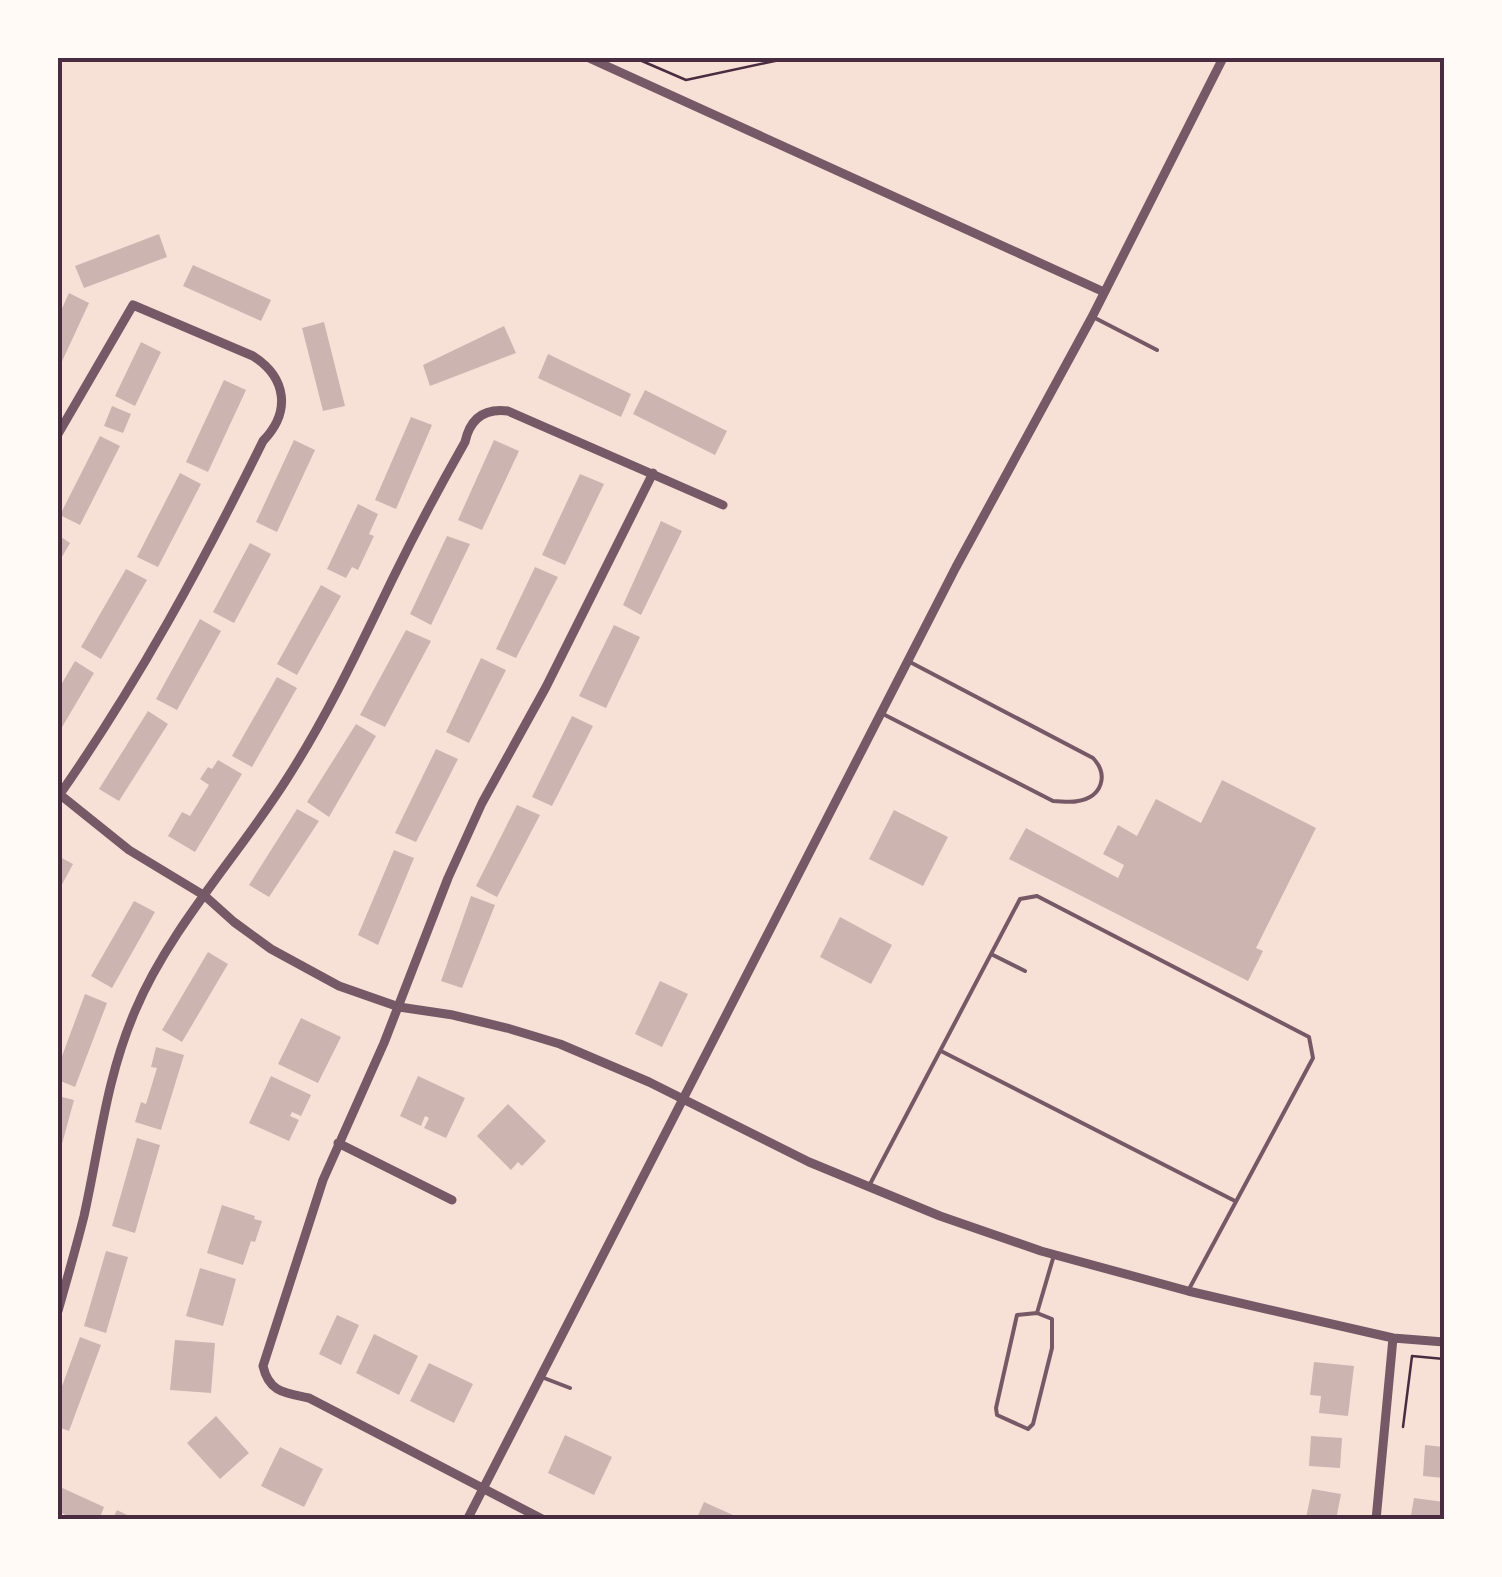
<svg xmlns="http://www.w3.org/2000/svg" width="1502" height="1577" font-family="'Source Sans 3',sans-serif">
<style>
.building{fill:#ccb4b1}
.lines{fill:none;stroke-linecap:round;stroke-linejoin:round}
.path{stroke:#4a2c40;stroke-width:2.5}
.service{stroke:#755966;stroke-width:4}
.minor{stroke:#755966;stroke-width:9}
.neatline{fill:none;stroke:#4a2c40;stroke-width:4}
</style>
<rect width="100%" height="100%" fill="#f7e1d7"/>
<path class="building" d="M159,234l8,23 -83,31 -9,-22z
M193,265l78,35 -10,21 -78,-35z
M69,293l20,10 -31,67v-53z
M324,322l21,84 -22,5 -21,-83z
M504,326l12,27 -86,33 -7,-21z
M141,342l20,10 -26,54 -20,-10z
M548,354l83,40 -10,23 -83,-39z
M224,380l22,10 -38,82 -22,-10z
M645,390l82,41 -12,24 -82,-41z
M112,406l19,8 -8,19 -19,-7z
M411,417l21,8 -36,84 -21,-9z
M100,436l20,10 -40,79 -20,-10z
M294,440l21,10 -38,82 -21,-10z
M494,440l25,11 -37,79 -24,-10z
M180,473l21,11 -43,83 -21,-10z
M580,474l24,10 -39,81 -23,-10z
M358,504l20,10 -9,20 5,2 -16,34 -6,-3 -6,11 -19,-9z
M661,521l21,10 -41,84 -18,-10z
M58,535l12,8 -12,21z
M447,536l23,8 -39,81 -21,-11z
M250,543l21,11 -37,69 -21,-11z
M535,567l23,10 -42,81 -20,-9z
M126,569l21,11 -46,79 -20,-12z
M321,585l20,11 -44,79 -20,-11z
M200,619l21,12 -44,79 -21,-11z
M614,625l26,12 -34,71 -27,-12z
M406,630l25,11 -46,86 -25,-12z
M481,658l25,12 -37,73 -23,-11z
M75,661l19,12 -36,61v-44z
M277,677l20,11 -45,79 -20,-11z
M148,711l20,13 -49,77 -20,-12z
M572,716l21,10 -41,80 -20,-9z
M356,724l20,12 -47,81 -22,-15z
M436,749l22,10 -42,83 -21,-9z
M218,760l24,14 -47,78 -27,-16 14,-24 8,4 19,-31 -9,-6 8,-12 4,2z
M1222,780l94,48 -60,120 7,3 -15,30 -239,-122 17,-31 92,50 6,-13 -21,-11 15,-29 19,11 19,-37 45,24z
M517,805l23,10 -43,82 -21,-11z
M297,809l22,12 -50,76 -20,-12z
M894,810l54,27 -25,49 -54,-27z
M394,850l20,8 -36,87 -20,-10z
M58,856l15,8 -15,28z
M471,896l24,9 -33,83 -21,-7z
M134,901l21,11 -43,76 -21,-12z
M840,917l52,28 -21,39 -51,-27z
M208,952l20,12 -46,78 -20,-12z
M660,981l28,13 -26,53 -27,-13z
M85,994l22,9 -32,84 -17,-7v-13z
M301,1018l40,19 -23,46 -40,-19z
M156,1047l28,8 -23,75 -26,-8 6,-20 5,2 11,-36 -6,-1z
M271,1076l40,19 -10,21 -9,-4 -2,4 9,4 -10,21 -40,-18z
M418,1076l47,22 -19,40 -22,-10 5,-10 -4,-2 -4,10 -21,-10z
M58,1096l16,4 -15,55h-1z
M508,1104l38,37 -24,25 -4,-4 -7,8 -34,-34z
M137,1138l23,7 -25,88 -23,-7z
M222,1205l33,11 -1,3 8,2 -7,21 -4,-1 -8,24 -36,-12z
M106,1251l22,6 -22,76 -22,-7z
M200,1268l36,11 -13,47 -37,-10z
M337,1315l22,10 -18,40 -22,-11z
M374,1334l44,22 -19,39 -43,-22z
M80,1337l21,8 -32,86 -11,-4v-30z
M175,1340l40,3 -4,50 -41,-3z
M1314,1362l40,4 -6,50 -29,-3 2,-17 -11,-1z
M429,1363l44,21 -19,39 -44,-22z
M216,1416l33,37 -29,26 -33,-36z
M565,1435l47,22 -18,38 -46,-22z
M1311,1436l31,2 -2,30 -31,-2z
M1425,1445l19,2v31l-21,-2z
M280,1447l43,22 -19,38 -43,-21z
M58,1486l46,21 -5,13h-24l-17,-9z
M1312,1489l29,5 -5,26 -30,-2z
M1414,1498l30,4v18h-28v-4l-5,-1z
M704,1502l40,18h-48z
M117,1510l20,10h-25z"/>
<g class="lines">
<path class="path" d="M635,58l51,22 103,-22
M1403,1427l9,-71 32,3"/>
<path class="service" d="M1095,318l62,32
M883,714l170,87c8,0 17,2 25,0 24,-4 31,-26 15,-43l-185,-97
M993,955l32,16
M941,1051l294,150
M869,1186l151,-287 17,-3 272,141 4,21 -125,233
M1037,1313l15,6v29l-19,76 -5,5 -31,-14 -1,-7 21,-93z
M1037,1313l17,-58
M544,1378l26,10"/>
<path class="minor" d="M589,58l515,234
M58,434l75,-129 120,51c34,22 38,56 10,85 -61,124 -126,243 -205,356
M58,793l71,57 76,46 29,26 37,27 68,37 60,21 54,8 54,13 53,16 89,38 160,80 131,54 101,35 147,40 205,47 51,4
M338,1143l114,57
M58,1311c9,-32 18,-63 26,-95 16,-72 22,-137 51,-205 36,-85 104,-156 153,-234 41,-64 73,-133 106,-201 22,-45 46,-90 71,-134 5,-23 19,-34 43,-31l215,94
M467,1520l489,-953 136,-250 131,-259
M544,1520l-235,-122c-23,-5 -40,-5 -46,-32l60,-186 61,-137 64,-165 34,-75 64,-116 107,-214
M1376,1520l17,-182"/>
</g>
<rect width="1502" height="1577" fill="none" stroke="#fffaf5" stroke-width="120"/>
<rect x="60" y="60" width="1382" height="1457" class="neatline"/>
</svg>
